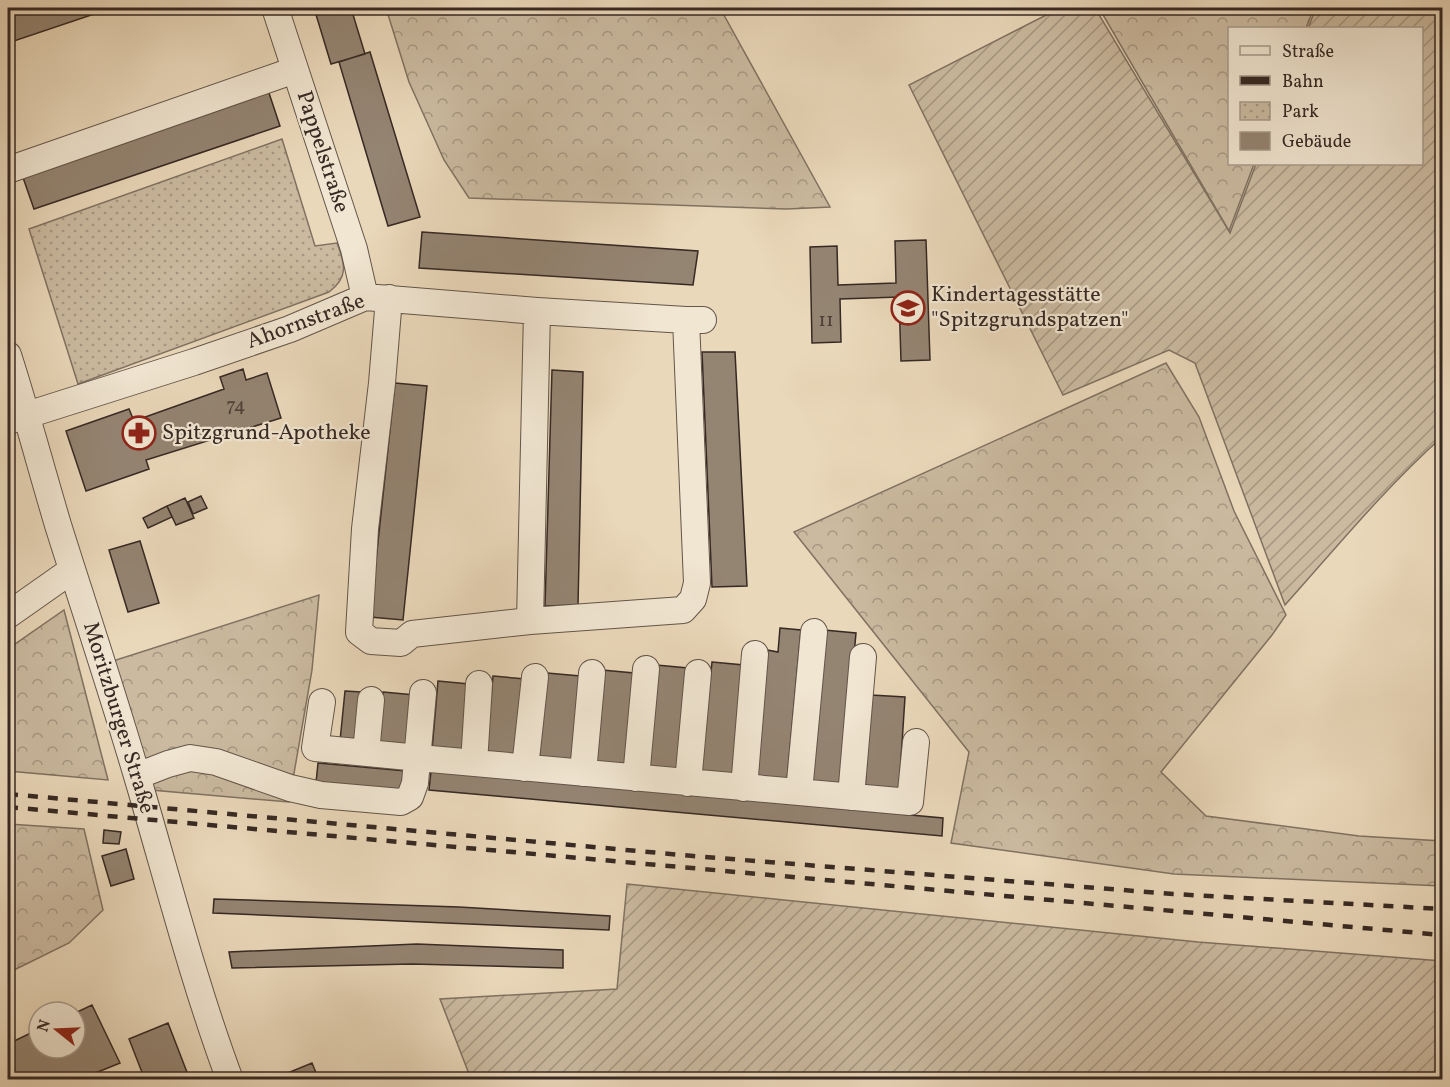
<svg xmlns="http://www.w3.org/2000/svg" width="1450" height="1087" font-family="Vollkorn,serif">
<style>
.forest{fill:url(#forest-crowns);stroke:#807262;stroke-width:1.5}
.park{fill:url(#park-dots);stroke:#807262;stroke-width:1.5}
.garden{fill:url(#garden-furrows);stroke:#807262;stroke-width:1.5}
.building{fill:#948472;stroke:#362924;stroke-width:1.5}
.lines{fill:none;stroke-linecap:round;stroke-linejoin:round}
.minor-casing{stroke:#63554a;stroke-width:28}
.minor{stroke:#f1e6d2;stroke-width:26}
.rail{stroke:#362924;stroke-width:4.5;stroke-dasharray:10 10;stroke-linecap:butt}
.labels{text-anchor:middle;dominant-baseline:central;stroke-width:4.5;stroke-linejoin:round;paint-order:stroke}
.number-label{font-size:20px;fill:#4e4038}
.street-label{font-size:22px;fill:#362924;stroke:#f1e6d2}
.poi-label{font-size:22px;fill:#362924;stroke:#f1e6d2;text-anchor:start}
</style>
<defs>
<pattern id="forest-crowns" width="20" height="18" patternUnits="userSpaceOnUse" patternTransform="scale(1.5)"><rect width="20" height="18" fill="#cbbaa0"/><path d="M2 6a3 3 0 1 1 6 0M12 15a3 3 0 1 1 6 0" fill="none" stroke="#a69782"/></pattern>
<pattern id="park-dots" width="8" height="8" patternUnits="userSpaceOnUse" patternTransform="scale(1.5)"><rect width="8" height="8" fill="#cbbaa0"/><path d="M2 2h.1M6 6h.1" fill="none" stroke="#a69782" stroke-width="1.8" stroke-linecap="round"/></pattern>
<pattern id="garden-furrows" width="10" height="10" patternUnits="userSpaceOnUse" patternTransform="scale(1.5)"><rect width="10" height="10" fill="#cbbaa0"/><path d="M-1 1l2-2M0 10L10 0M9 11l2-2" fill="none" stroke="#a69782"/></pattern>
</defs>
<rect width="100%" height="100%" fill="#ead8ba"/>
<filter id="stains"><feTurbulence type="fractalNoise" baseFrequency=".00333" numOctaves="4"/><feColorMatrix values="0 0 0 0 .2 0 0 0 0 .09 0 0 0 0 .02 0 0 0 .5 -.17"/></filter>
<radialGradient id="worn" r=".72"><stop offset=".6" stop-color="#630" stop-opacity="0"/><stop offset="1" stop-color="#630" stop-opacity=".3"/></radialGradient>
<path class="forest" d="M386,8h334l110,199 -43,2 -318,-11 -25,-38 -35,-78z
M1099,8h215l-8,20h-76v136h24l-25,67z
M1166,363l33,54 35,94 52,104 -14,20 -111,137 45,44 153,20 83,5v45l-268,-12 -223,-31 18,-91 -175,-220z
M319,595l-7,75 -23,132 -138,-12 -38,-129z
M64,610l44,170 -100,-9v-122z
M8,824l76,5 19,81 -34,33 -61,30z"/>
<path class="park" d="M282,139l33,107 22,-3c8,21 12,34 -8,49l-251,92 -49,-155z"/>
<path class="garden" d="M1060,8h35l135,225 26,-69h166v-136h-114l8,-20h126v429c-57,51 -106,111 -157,168l-90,-242 -26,-13 -106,45 -154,-310z
M627,884l571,58 244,19v118h-971l-31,-80 177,-10z"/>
<path class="building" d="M8,8h104l-104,35z
M314,8h37l14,46 -34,10z
M370,52l50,165 -32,9 -49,-164z
M267,87l13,39 -246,83 -14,-40z
M422,232l276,19 -5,34 -274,-17z
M926,240l4,120 -29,1 -2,-64 -59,2 1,43 -29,1 -2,-96 27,-1 1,39 58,-2 -1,-42z
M702,352h33l12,234 -35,1z
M243,369l3,11 21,-7 14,45 -135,42 3,9 -63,22 -20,-60 63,-22 5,12 90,-32 -4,-12z
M552,370l31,2 -5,233 -33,1z
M395,383l32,3 -24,234 -33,-3z
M201,496l6,12 -14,6 -5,-12z
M185,498l9,20 -18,7 -9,-19z
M167,506l5,11 -24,11 -5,-10z
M140,541l19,62 -31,9 -19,-62z
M780,628l21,2 -14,151 -31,-3 11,-128 11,2z
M824,630l32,3 -14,152 -32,-3z
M712,662l32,3 -11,110 -32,-3z
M656,665l32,3 -9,103 -31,-3z
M602,670l32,3 -9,94 -32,-3z
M547,673l33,3 -8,86 -33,-3z
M493,676l32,3 -8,78 -31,-2z
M438,681l31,3 -5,68 -32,-2z
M345,691l16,1 -4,51 -17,-2z
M383,692l32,3 -5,53 -32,-3z
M871,695l34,2 -6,93 -34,-2z
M318,763l88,8 -2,20 -88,-8z
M431,771l512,47 -1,18 -513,-46z
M104,830l17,2 -2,12 -16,-1z
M126,849l8,30 -23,7 -9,-30z
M214,899l245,8 151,9 -1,14 -396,-17z
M417,944l146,6v18l-151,-4 -180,4 -3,-16z
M92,1005l28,58 -37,15 1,2h-76v-36l31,-15v19h36v-35z
M168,1023l22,57h-45l-16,-41z
M312,1063l7,17h-40l-1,-3z"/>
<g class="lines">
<g class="minor-casing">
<path id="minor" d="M275,8l79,241 11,48
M8,170l287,-100
M389,298l-7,85 -17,146 -6,103 12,9 30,2 11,-9 118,-13 153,-11 10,-11 4,-16 -11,-263
M8,355c18,56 33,113 50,170 28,89 58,178 84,268 28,96 53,193 88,287
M8,421l186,-59 96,-33 75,-32 172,14 149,9h17
M8,615l64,-45
M530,621l7,-310
M322,702l-7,46 104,10 491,44 6,-60
M366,753l5,-53
M474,763l5,-79
M525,768l10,-91
M583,773l9,-100
M137,776l31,-12 22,-6 26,4 74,26 31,7 80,7 9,-5 5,-14 8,-90
M636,778l10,-109
M688,783l10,-110
M744,788l11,-134
M799,792l15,-160
M851,797l12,-140"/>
</g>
<use href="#minor" class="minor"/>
<path class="rail" d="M8,794l685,62 480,38 269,15
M8,807l1434,128"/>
</g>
<defs>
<g id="school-ring" transform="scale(1.725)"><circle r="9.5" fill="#f1e6d2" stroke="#8f2418" stroke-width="1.5"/><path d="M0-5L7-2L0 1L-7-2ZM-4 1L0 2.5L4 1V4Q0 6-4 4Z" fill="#8f2418"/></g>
<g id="pharmacy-ring" transform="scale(1.725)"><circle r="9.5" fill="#f1e6d2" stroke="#8f2418" stroke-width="1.5"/><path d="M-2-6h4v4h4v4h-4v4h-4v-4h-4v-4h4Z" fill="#8f2418"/></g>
</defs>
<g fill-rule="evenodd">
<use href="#school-ring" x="908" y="308"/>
<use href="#pharmacy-ring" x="139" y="433"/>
</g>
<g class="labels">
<g class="number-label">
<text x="826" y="321">11</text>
<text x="236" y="406">74</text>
</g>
<g class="street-label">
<text transform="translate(322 152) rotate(72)">Pappelstraße</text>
<text transform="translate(306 322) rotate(-20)">Ahornstraße</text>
<text transform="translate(118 718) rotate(73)">Moritzburger Straße</text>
</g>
<g class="poi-label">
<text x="931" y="295">Kindertagesstätte<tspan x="931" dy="25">"Spitzgrundspatzen"</tspan></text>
<text x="162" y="433">Spitzgrund-Apotheke</text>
</g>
</g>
<rect width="1450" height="1087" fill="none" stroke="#ead8ba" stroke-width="30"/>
<rect x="9" y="9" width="1432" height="1069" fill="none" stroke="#362924" stroke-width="3"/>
<rect x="15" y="15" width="1420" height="1057" fill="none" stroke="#362924" stroke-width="1.5"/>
<rect x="1228" y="27" width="195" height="138" fill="#f1e6d2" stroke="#a69a8c" stroke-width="1.5"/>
<rect x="1240" y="46" width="30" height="9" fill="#f1e6d2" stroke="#a69a8c" stroke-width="1.5"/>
<text x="1282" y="57" font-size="18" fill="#362924">Straße</text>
<rect x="1240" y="76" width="30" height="9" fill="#362924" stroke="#a69a8c" stroke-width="1.5"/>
<text x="1282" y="87" font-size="18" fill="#362924">Bahn</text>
<rect x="1240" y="102" width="30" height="18" fill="url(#park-dots)" stroke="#a69a8c" stroke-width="1.5"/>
<text x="1282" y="117" font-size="18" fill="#362924">Park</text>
<rect x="1240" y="132" width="30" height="18" fill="#948472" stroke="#a69a8c" stroke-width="1.5"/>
<text x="1282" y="147" font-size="18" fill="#362924">Gebäude</text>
<g transform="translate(57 1030) rotate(288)"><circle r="28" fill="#f1e6d2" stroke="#a69a8c" stroke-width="1.5"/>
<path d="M0-4.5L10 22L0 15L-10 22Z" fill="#8f2418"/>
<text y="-9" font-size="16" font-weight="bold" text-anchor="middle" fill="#362924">N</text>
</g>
<rect width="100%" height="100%" filter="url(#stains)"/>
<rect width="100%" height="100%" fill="url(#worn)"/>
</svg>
